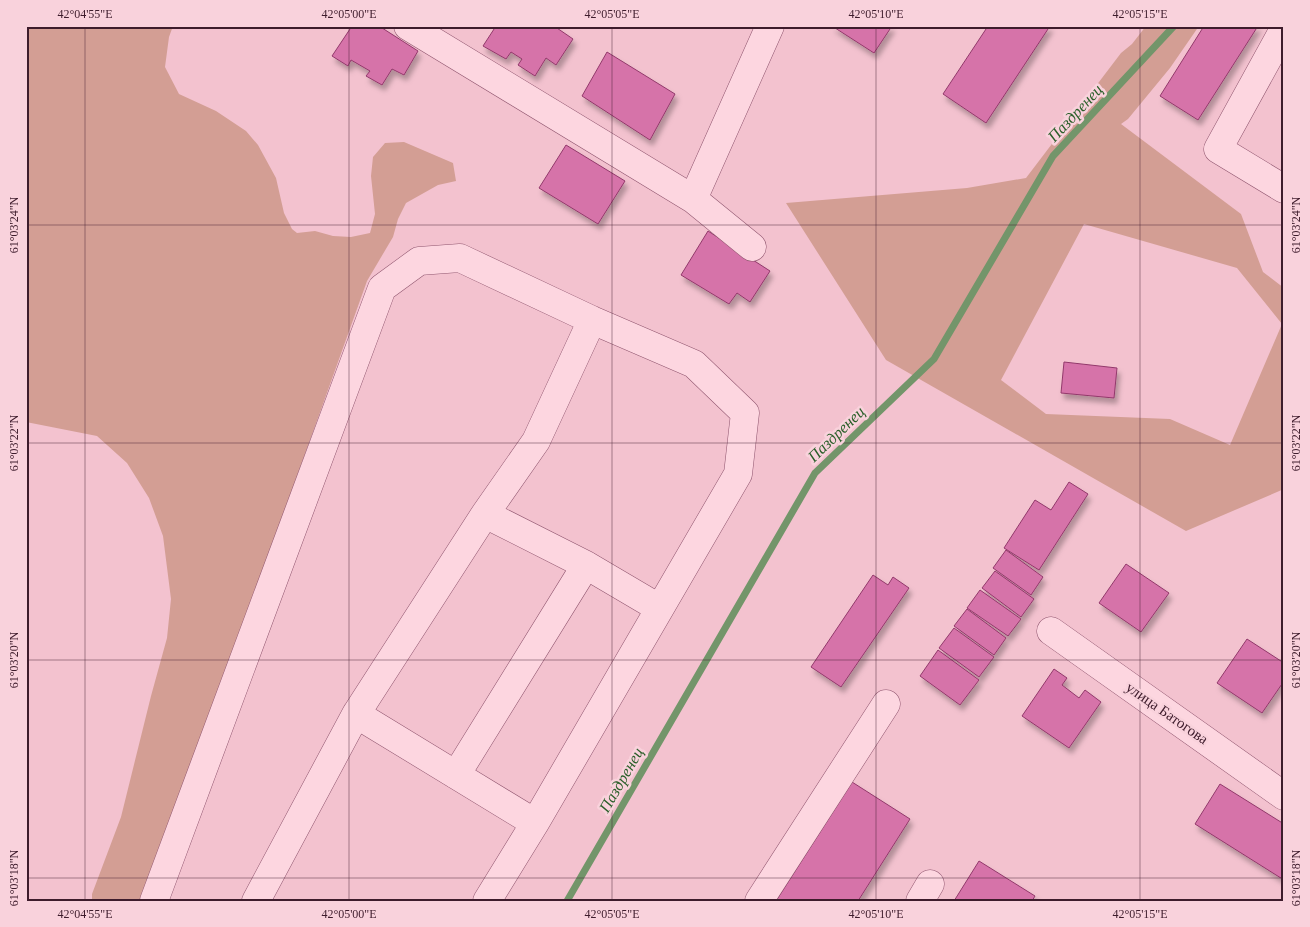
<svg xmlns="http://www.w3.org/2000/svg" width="1310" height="927" font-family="Georgia,serif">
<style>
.green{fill:#d39e94;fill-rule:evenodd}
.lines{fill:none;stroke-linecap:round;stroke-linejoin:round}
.stream{stroke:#73956a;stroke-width:7}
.building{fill:#d673a9;stroke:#92396b;filter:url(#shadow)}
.minor-casing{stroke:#90566f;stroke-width:29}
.minor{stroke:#fdd6e0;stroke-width:28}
.ticks{fill:none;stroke:#3e1c2c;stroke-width:1;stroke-opacity:0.45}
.labels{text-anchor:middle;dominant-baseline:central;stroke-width:5;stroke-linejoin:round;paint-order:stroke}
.street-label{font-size:15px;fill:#3e1c2c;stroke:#f9d2dc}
.water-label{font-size:16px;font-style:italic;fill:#2b5f2a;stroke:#f9d2dc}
.neatline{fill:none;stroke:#3e1c2c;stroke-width:2}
.ticks-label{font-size:12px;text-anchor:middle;fill:#3e1c2c}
</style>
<defs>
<filter id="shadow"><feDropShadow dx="3" dy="5.5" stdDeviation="2.5" flood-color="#0004"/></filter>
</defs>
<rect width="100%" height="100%" fill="#f3c2cf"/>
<path class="green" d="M26,26h147l-4,11 -4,30 14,27 37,17 30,20 12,14 18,33 8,35 8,16 5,4 18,-2 18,5 18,1 19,-4 5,-19 -4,-38 2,-19 12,-14 19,-1 49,21 3,18 -18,4 -32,18 -8,16 -5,18 -26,44 -222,620h-53v-7l29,-77 30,-121 16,-58 4,-39 -8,-63 -14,-38 -22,-35 -30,-27 -71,-14z
M1146,26h53l-29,42 -42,51 -7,5 120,90 22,58 21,16v201l-98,42 -300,-171 -100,-157 181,-15 59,-10 95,-125 11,-9zM1084,224l153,44 45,56 -52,121 -60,-26 -124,-5 -45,-34z"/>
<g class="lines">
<path class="stream" d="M567,901l248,-428 119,-114 119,-203 121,-130"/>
</g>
<path class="building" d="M352,26h27l39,25 -14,24 -12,-6 -10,16 -16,-9 4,-5 -19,-11 -3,6 -16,-10z
M496,26h58l19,13 -17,26 -10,-7 -11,18 -17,-11 4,-6 -11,-7 -5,7 -23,-13z
M832,26h60l-18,27z
M988,26h62l-64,97 -43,-29z
M1204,26h54l-60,94 -38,-24z
M607,52l68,42 -25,46 -68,-44z
M566,145l59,36 -27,43 -59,-36z
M708,231l62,40 -20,31 -13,-9 -8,11 -48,-29z
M1064,362l53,6 -3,30 -53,-5z
M1069,482l19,12 -49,76 -35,-22 31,-48 16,10z
M1006,550l37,27 -12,18 -38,-27z
M1126,564l43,29 -28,39 -42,-29z
M995,571l39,28 -13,18 -39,-29z
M873,575l15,10 5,-8 16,11 -68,99 -30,-20z
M980,590l41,29 -13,17 -41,-28z
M967,609l39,29 -12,17 -40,-29z
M954,628l40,29 -15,20 -40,-29z
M1247,639l37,24v18l-22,32 -45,-30z
M938,650l41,30 -19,25 -40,-29z
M1054,669l13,9 -5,7 17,13 6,-8 16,12 -32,46 -47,-32z
M852,782l58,37 -52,82h-82z
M1220,784l64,40v56l-89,-56z
M979,861l56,35 -3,5h-78z"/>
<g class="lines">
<g class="minor-casing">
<path id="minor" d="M408,26l285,173 59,48
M1284,29l-66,120 66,40
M693,199l77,-173
M485,514l101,51 73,43
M1051,631l233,165
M356,714l129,-200 51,-73 56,-121
M456,775l130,-210
M154,901l228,-613 37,-27 41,-3 132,62 102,44 51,49 -7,61 -203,349 -48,78
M256,901l100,-187 179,109
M759,901l127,-197
M920,901l10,-17"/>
</g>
<use href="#minor" class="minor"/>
</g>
<path class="ticks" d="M85,26v875M349,26v875M612,26v875M876,26v875M1140,26v875M26,225h1258M26,443h1258M26,660h1258M26,878h1258"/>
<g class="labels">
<g class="street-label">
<text transform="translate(1167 713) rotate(35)">улица Батогова</text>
</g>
<g class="water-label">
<text transform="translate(1075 113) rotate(-47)">Паздренец</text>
<text transform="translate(836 434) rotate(-44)">Паздренец</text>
<text transform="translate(621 780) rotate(-60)">Паздренец</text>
</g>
</g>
<rect width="1310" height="927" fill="none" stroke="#f9d2dc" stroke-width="55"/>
<rect x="28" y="28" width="1254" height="872" class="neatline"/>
<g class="ticks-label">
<text x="85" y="18">42°04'55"E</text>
<text x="349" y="18">42°05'00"E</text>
<text x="612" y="18">42°05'05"E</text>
<text x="876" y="18">42°05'10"E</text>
<text x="1140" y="18">42°05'15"E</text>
<text transform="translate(14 225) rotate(-90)" y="4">61°03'24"N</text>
<text transform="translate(1296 225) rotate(-90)" y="4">61°03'24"N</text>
<text transform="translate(14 443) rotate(-90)" y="4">61°03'22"N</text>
<text transform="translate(1296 443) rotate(-90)" y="4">61°03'22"N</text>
<text transform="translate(14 660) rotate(-90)" y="4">61°03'20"N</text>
<text transform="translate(1296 660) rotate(-90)" y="4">61°03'20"N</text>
<text transform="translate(14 878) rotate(-90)" y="4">61°03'18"N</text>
<text transform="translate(1296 878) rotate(-90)" y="4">61°03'18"N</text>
<text x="85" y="918">42°04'55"E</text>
<text x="349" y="918">42°05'00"E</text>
<text x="612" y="918">42°05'05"E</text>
<text x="876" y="918">42°05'10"E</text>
<text x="1140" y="918">42°05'15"E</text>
</g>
</svg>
